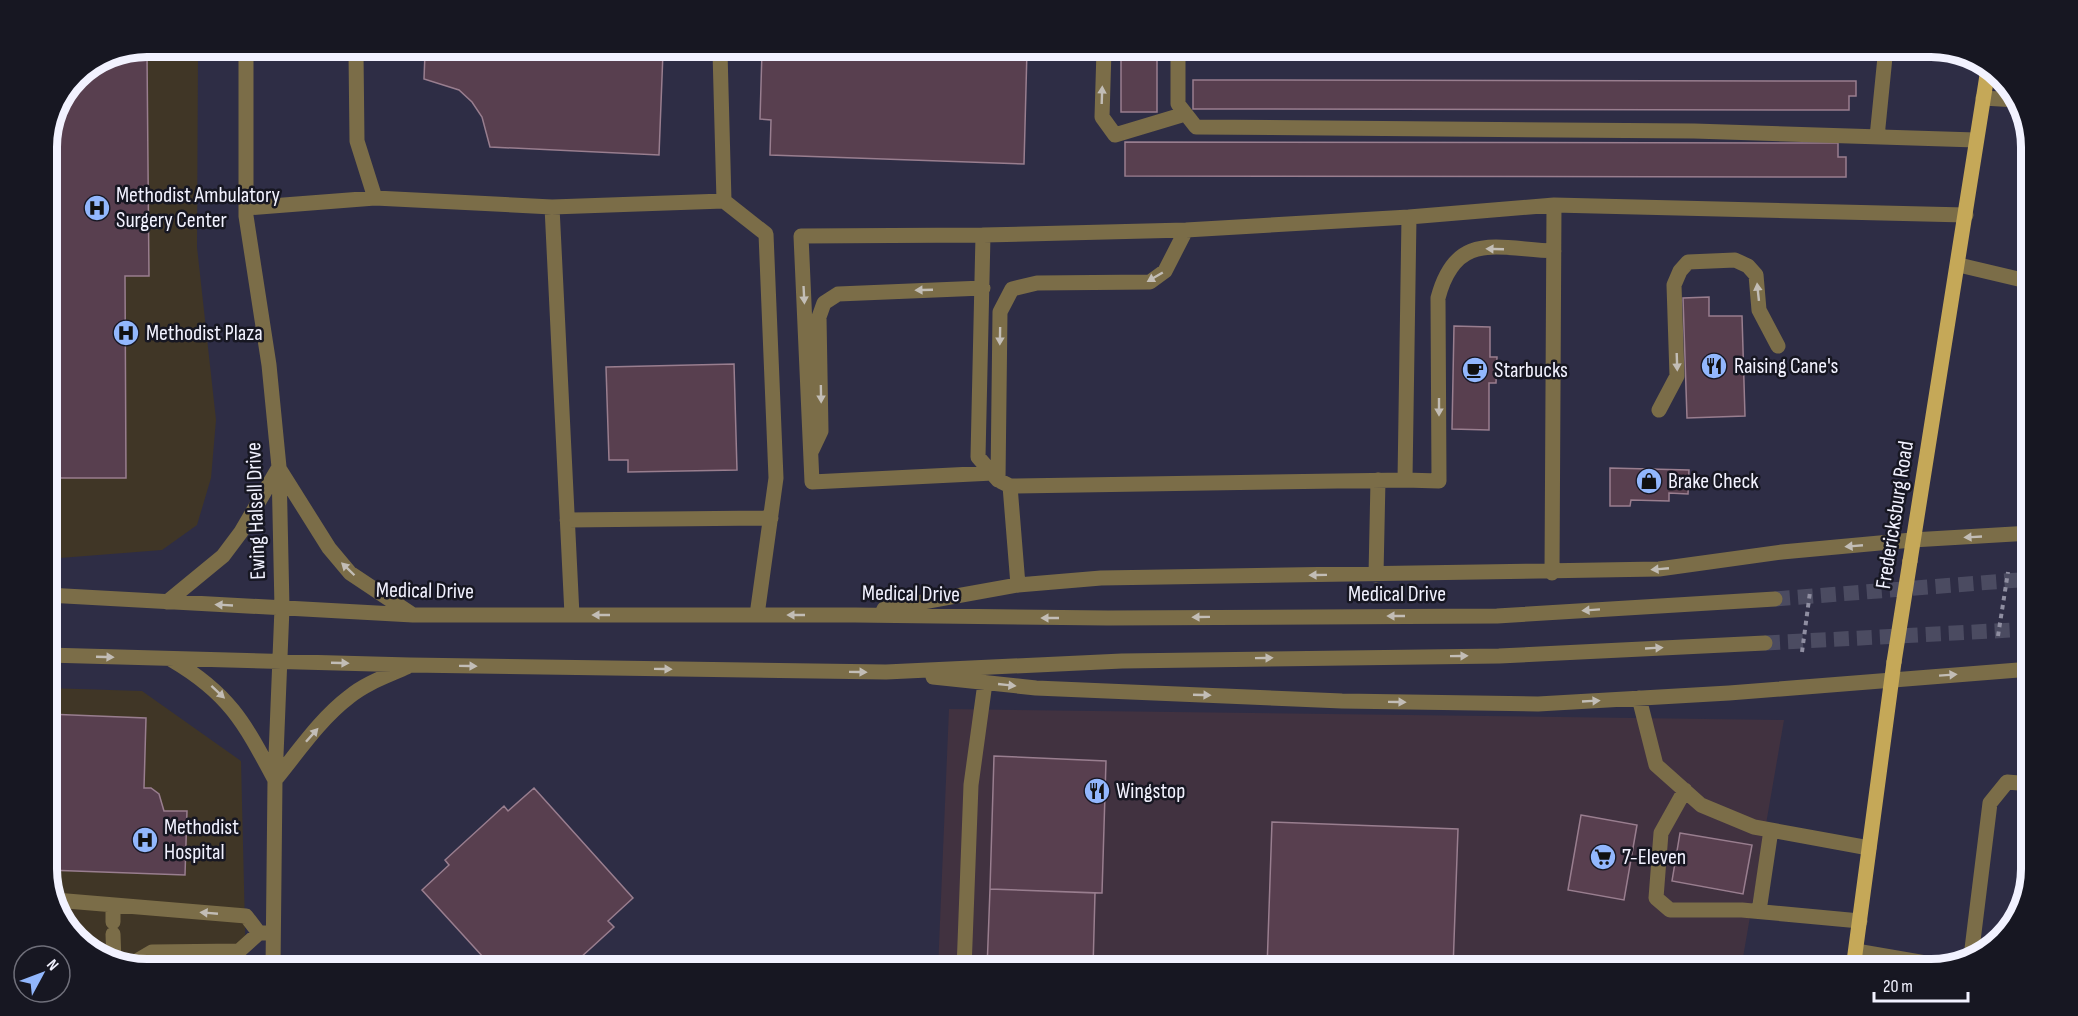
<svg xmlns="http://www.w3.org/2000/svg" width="2078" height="1016" font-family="'Sofia Sans Condensed',sans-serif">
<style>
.commercial{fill:#413240}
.medical{fill:#403626}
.building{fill:#583f4f;stroke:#997e8f;stroke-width:1.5}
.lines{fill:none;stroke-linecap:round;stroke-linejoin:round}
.minor-tunnel{stroke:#4b4b61;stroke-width:15;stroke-dasharray:15 8;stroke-linecap:butt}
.path{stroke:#8f8ea1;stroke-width:4;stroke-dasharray:4.5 4.5;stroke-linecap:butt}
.minor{stroke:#7b6d48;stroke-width:15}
.major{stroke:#c5a858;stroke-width:15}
.major-bridge{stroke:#c5a858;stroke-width:15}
.oneway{fill:#c2bdb6}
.labels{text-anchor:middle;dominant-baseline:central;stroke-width:5;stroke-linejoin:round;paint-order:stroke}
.poi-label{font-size:22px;fill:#f2f2ff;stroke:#171722;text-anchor:start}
.street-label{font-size:22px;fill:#f2f2ff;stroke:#171722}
.rim{fill:none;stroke:#f2f2ff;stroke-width:8}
</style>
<rect width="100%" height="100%" fill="#2e2d45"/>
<path class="commercial" d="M2031,352v145h-9l-1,-47z
M949,709l835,11 -43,249h-803z"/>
<path class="medical" d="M109,54h89l-1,193 19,173 -5,58 -14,47 -35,25 -115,9v-418l29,-65z
M47,688l95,3 99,70 5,208h-99l-44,-10 -39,-34 -17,-49z"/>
<path class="building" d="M1864,47v6l-670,-3z
M1027,50l-3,114 -254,-9 1,-35 -11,-1 2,-68z
M1121,50h36v62h-36z
M663,52l-4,103 -169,-8 -8,-30 -10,-15 -13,-12 -35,-11 1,-26z
M109,54h38l2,222h-24l1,202h-79v-337l29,-65z
M1193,80l663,1v15h-7v14l-656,-1z
M1125,142l713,1v14h8v20l-721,-1z
M1709,297v19h33l3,100 -58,2 -4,-120z
M1454,326l36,1v30h7l-1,26h-7v47l-37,-1z
M734,364l3,106 -109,2v-12h-19l-3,-93z
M1610,468l79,2 -1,24 -19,-1v8l-38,-1 -1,6h-20z
M47,714l99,4 -2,70h7l8,6 5,17h23l-2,64 -138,-5z
M994,756l112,5 -4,132 -112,-4z
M534,788l99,110 -25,23 6,6 -46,42h-74l-72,-79 27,-25 -4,-5 59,-54 4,5z
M1581,815l56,10 -13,75 -56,-10z
M1272,822l186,7 -5,140h-186z
M1680,833l72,12 -9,49 -71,-13z
M990,889l105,4 -2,76h-106z"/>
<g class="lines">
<path class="minor-tunnel" d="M1775,599l256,-20
M1765,643l266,-14"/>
<path class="path" d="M1998,636l10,-64
M1802,652l8,-60"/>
<path class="minor" d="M1104,50l-2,67 13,18 70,-21
M1178,50v54l18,23 498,4 282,9
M246,53v163l23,149 10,102 3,141 -7,172 -2,189
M1983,98l34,2
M1877,137l9,-90
M375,198l177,9
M724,201l42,33 10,244 -19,137
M246,208l129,-10 -18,-57 -1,-88
M1409,217l-4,263 -395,6 -12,-6 -20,-23 5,-222 203,-5z
M1409,217l145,-12 412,10
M983,235l-182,1 11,246 181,-9
M1959,265l72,17
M1659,410l18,-34 -3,-91 6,-14 8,-9 47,-2 13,6 8,9 3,35 19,36
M812,450l9,-19 -2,-114 5,-14 14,-9 145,-6
M280,470l49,78 21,25 63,42
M998,480l2,-168 12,-23 25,-6 113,-1 15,-11 21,-41
M1405,480l34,1 -1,-183c18,-68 59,-49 116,-47
M1010,486l8,99
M567,520l204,-2
M1552,573l2,-368
M1376,575l2,-95
M47,595l366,20h442l253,3 389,-2 278,-17
M167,602l56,-46 18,-24 38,-65
M884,609l134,-24 83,-7 558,-9 123,-17 130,-12 119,-7
M572,615l-20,-408 172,-6 -4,-149
M47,655l363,10 476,7 236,-11 377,-5 266,-13
M172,660c58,34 73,64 103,120
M933,677l103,11 306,13 196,3 191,-11 302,-24
M1639,698l17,67 45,40 53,22 115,21
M275,780c23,-28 45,-61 74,-83 17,-14 38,-21 58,-30
M1685,790l-24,43 -5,65 14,12h72l118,11
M55,900l191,16 13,17
M113,905v17
M1759,911l12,-81
M113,934l1,28
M1856,951l87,15
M1971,957l19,-154 17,-21 24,2
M130,965l22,-13 87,-1 20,-18h10
M964,969l7,-184 14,-102"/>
<path class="major" d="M1910,561l78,-492
M1853,969l41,-307"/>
<path class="major-bridge" d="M1894,662l16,-101"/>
</g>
<defs><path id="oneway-solid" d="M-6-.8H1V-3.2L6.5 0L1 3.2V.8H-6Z" transform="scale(1.5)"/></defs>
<g class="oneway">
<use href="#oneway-solid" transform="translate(1102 95) rotate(-88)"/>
<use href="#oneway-solid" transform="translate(1495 249) rotate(-178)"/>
<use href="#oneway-solid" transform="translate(1155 277) rotate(150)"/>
<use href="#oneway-solid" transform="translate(924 290) rotate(178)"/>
<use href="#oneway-solid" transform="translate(1758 292) rotate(-96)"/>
<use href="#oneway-solid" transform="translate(804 295) rotate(87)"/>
<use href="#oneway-solid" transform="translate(1000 336) rotate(91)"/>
<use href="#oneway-solid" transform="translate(1677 362) rotate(88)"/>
<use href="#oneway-solid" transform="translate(821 394) rotate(89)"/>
<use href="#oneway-solid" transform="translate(1439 407) rotate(90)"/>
<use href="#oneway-solid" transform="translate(1973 537) rotate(177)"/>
<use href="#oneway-solid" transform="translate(1854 546) rotate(175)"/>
<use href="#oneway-solid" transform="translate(348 569) rotate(-136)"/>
<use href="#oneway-solid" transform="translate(1660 569) rotate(175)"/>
<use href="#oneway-solid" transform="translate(1318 575) rotate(179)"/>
<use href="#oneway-solid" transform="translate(224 605) rotate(-177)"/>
<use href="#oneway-solid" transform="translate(1591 610) rotate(176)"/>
<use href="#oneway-solid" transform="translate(601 615) rotate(-180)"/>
<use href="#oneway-solid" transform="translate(796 615) rotate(180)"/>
<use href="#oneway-solid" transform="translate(1396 616) rotate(-180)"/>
<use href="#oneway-solid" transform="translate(1201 617) rotate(179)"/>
<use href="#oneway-solid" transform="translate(1050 618) rotate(-180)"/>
<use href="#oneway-solid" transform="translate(1654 648) rotate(-3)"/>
<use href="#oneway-solid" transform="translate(1459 656) rotate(-1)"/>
<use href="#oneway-solid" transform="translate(105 657) rotate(2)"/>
<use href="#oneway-solid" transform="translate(1264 658) rotate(-1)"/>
<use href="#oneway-solid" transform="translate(340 663) rotate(2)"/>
<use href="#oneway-solid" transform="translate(468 666) rotate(1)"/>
<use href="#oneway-solid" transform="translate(663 669) rotate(1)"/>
<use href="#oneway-solid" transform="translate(858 672) rotate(1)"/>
<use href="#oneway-solid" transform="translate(1948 675) rotate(-4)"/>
<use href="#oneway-solid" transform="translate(1007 685) rotate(6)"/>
<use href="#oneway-solid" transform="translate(218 692) rotate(43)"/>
<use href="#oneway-solid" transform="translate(1202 695) rotate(2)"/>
<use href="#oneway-solid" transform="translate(1591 701) rotate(-3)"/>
<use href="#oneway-solid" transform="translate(1397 702) rotate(1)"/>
<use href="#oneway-solid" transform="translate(312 735) rotate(-48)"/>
<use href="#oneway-solid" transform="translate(209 913) rotate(-175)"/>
</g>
<defs>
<g id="hospital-disc" transform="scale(1.35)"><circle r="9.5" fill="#92b7fd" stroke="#171722"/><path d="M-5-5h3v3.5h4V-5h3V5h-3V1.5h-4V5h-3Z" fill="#111"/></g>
<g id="restaurant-disc" transform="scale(1.35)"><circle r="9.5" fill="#92b7fd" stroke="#171722"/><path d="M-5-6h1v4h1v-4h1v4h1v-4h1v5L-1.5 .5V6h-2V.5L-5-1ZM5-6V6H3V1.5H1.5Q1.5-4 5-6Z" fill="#111"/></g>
<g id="cafe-disc" transform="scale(1.35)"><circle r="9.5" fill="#92b7fd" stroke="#171722"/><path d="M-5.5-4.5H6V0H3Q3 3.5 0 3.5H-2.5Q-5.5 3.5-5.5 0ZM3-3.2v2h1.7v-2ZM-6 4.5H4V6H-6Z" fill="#111"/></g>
<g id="shop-disc" transform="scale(1.35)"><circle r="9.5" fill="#92b7fd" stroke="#171722"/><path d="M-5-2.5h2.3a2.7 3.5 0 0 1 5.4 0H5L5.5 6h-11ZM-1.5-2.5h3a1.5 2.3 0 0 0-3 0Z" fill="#111"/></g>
<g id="supermarket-disc" transform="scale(1.35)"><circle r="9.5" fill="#92b7fd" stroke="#171722"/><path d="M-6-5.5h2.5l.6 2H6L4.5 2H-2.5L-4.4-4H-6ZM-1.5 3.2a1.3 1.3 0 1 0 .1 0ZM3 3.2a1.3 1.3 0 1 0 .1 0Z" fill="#111"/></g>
</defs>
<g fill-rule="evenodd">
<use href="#hospital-disc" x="97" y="208"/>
<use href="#hospital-disc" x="126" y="333"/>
<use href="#restaurant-disc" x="1714" y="366"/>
<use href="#cafe-disc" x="1475" y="370"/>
<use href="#shop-disc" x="1649" y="481"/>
<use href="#restaurant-disc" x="1097" y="791"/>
<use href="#hospital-disc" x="145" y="840"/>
<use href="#supermarket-disc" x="1603" y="857"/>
</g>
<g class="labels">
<g class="poi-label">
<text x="116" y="195">Methodist Ambulatory<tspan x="116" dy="25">Surgery Center</tspan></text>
<text x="146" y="333">Methodist Plaza</text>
<text x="1734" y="366">Raising Cane's</text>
<text x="1494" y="370">Starbucks</text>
<text x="1668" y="481">Brake Check</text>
<text x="1116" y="791">Wingstop</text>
<text x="164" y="827">Methodist<tspan x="164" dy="25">Hospital</tspan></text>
<text x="1622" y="857">7-Eleven</text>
</g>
<g class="street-label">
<text transform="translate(256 511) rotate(-92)">Ewing Halsell Drive</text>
<text transform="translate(1895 515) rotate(-81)">Fredericksburg Road</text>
<text transform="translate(425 591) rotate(1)">Medical Drive</text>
<text transform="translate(911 594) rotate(1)">Medical Drive</text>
<text x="1397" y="594">Medical Drive</text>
</g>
</g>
<path d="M0 0H2078V1016H0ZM147 57H1931A90 90 0 0 1 2021 147V869A90 90 0 0 1 1931 959H147A90 90 0 0 1 57 869V147A90 90 0 0 1 147 57Z" fill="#171722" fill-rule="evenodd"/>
<path class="rim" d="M147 57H1931A90 90 0 0 1 2021 147V869A90 90 0 0 1 1931 959H147A90 90 0 0 1 57 869V147A90 90 0 0 1 147 57Z"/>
<g transform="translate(42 974) rotate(49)"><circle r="28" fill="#171722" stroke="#6f6f7a" stroke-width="1.5"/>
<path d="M0-4.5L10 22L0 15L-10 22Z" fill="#92b7fd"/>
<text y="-9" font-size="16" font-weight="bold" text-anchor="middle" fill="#f2f2ff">N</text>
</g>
<path d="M1874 992v9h94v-9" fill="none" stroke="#f2f2ff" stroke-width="3"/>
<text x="1883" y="992" font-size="18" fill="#f2f2ff" stroke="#171722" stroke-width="4.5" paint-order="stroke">20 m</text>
</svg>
